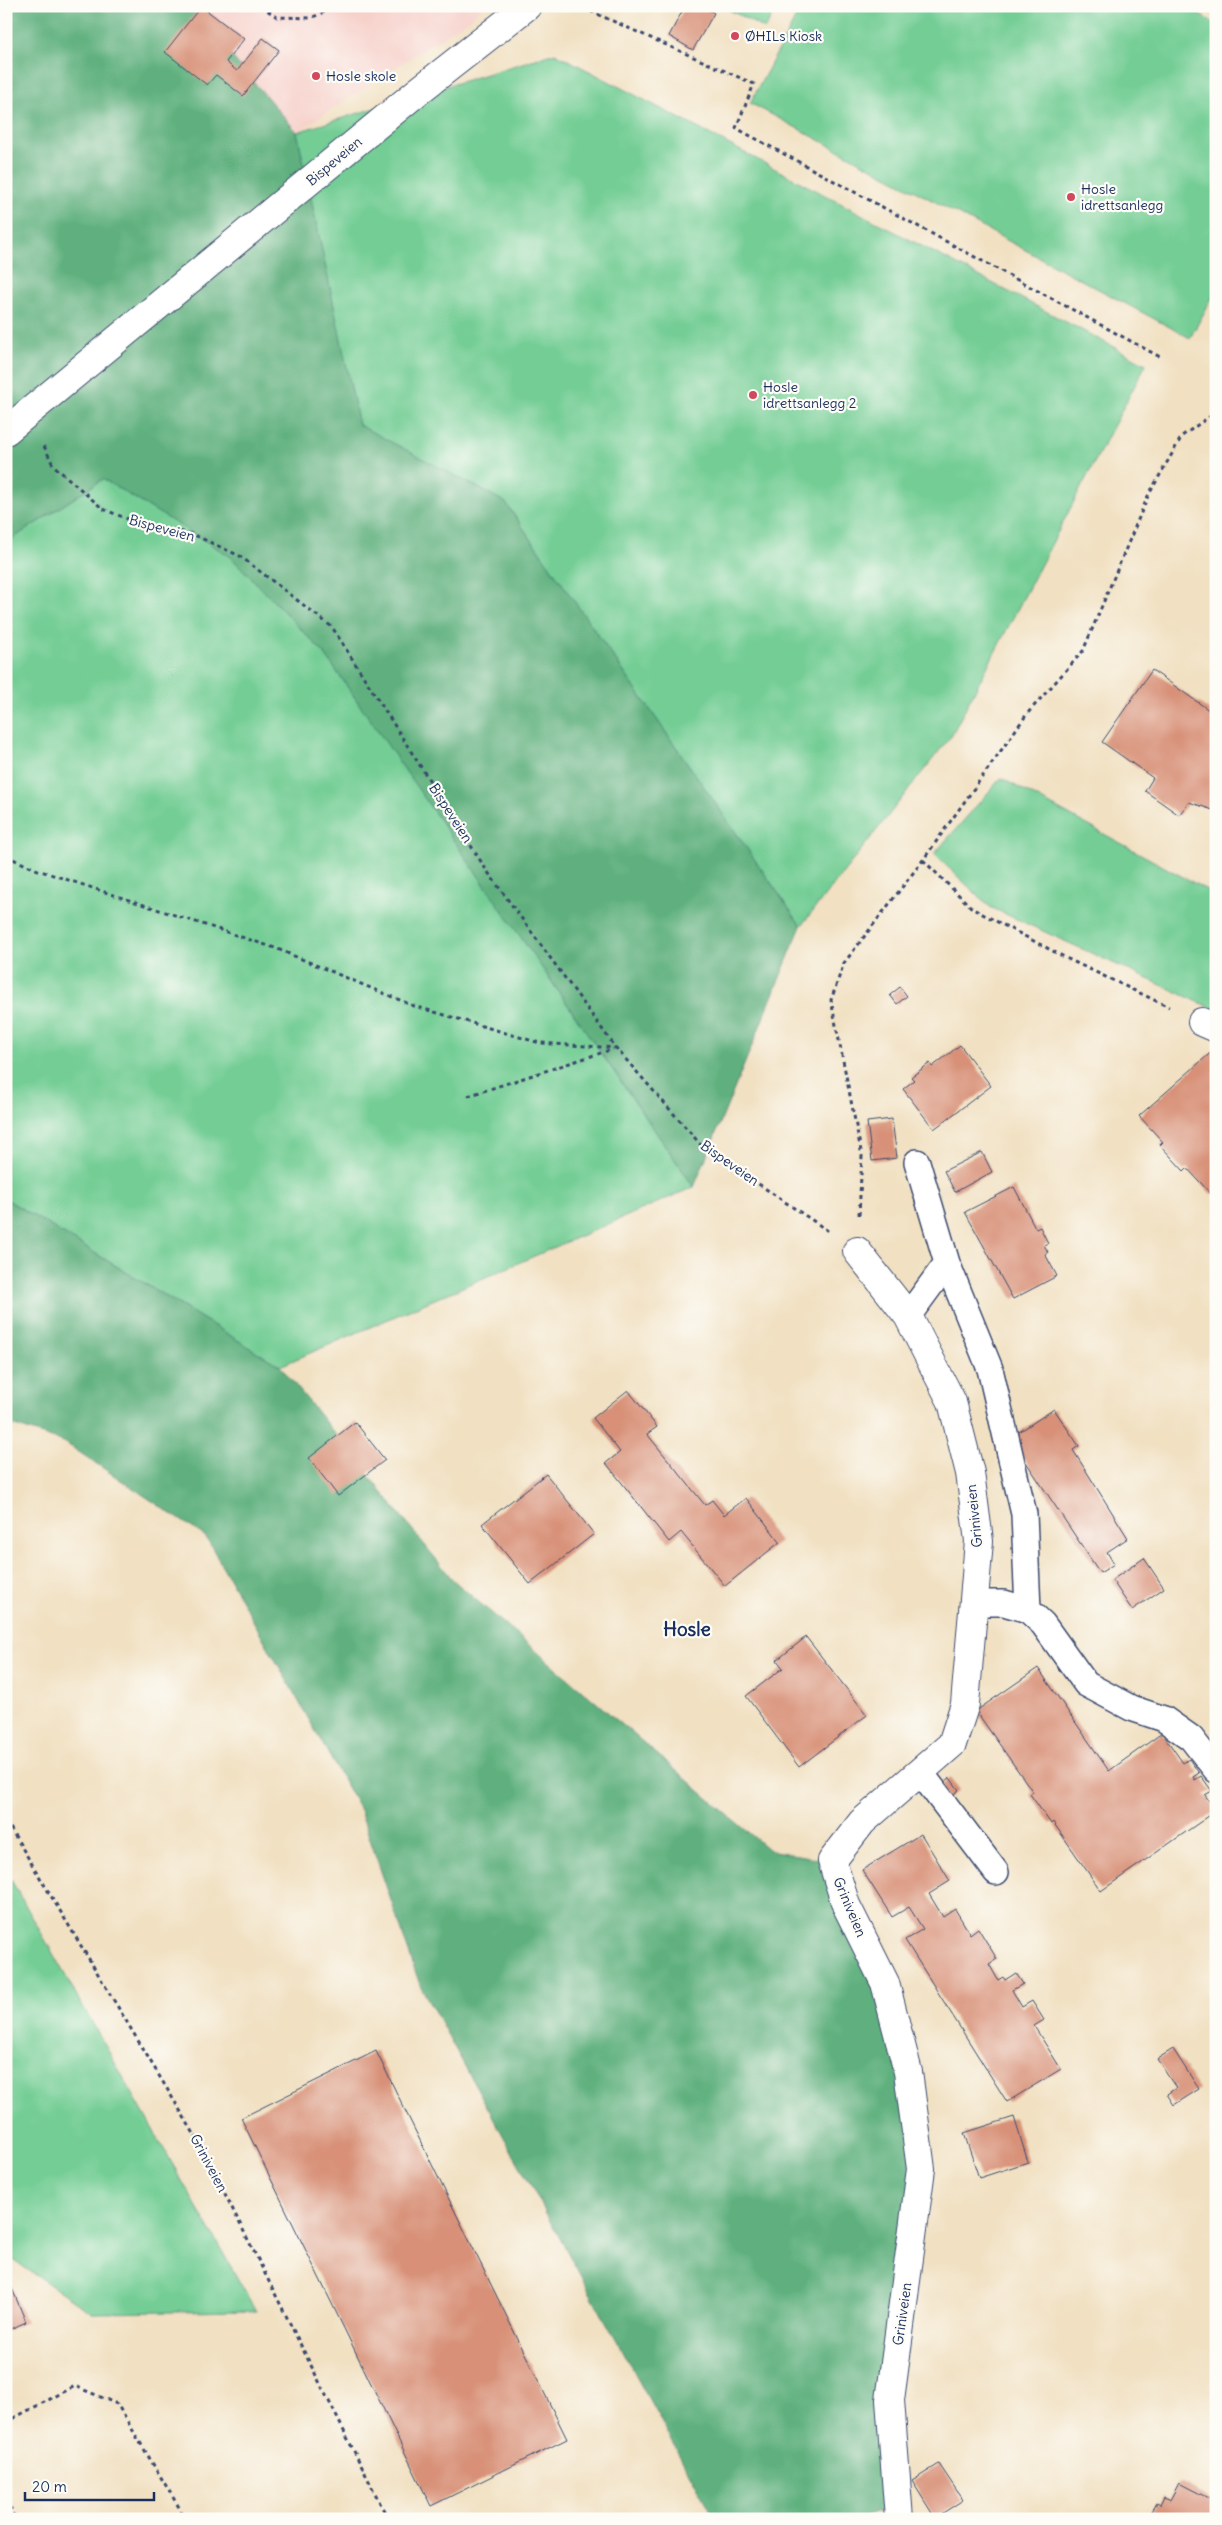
<svg xmlns="http://www.w3.org/2000/svg" width="1222" height="2525" font-family="Delius,sans-serif">
<style>
.built{fill:#f7d0ca}
.green{fill:#73cd94;stroke:#477e79}
.forest{fill:#5eb07e;stroke:#3c706e}
.building{fill:#d89178}
.lines{fill:none;stroke-linecap:round;stroke-linejoin:round}
.lane-casing{stroke:#3b4a6d;stroke-width:28}
.street-casing{stroke:#3b4a6d;stroke-width:30}
.secondary-casing{stroke:#3b4a6d;stroke-width:30}
.path{stroke:#3b4a6d;stroke-width:3;stroke-dasharray:4 4;stroke-linecap:butt}
.lane{stroke:#fff;stroke-width:25}
.street{stroke:#fff;stroke-width:28}
.secondary{stroke:#fff;stroke-width:28}
.poi-dot{fill:#d1495b;stroke:#fdfcf7;stroke-width:2}
.labels{text-anchor:middle;dominant-baseline:central;stroke-width:4.5;stroke-linejoin:round;paint-order:stroke}
.poi-label{font-size:14px;fill:#1b2f5e;stroke:#fdfcf7;text-anchor:start}
.street-label{font-size:14px;fill:#1b2f5e;stroke:#fdfcf7}
.district-label{font-size:19px;font-weight:bold;fill:#1b2f5e;stroke:#fdfcf7}
</style>
<rect width="100%" height="100%" fill="#fdfcf7"/>
<filter id="ink" filterUnits="userSpaceOnUse"><feTurbulence type="fractalNoise" baseFrequency=".02" numOctaves="2"/><feDisplacementMap in="SourceGraphic" scale="10" xChannelSelector="R" yChannelSelector="G"/><feConvolveMatrix kernelMatrix="1 2 1 2 8 2 1 2 1" color-interpolation-filters="sRGB"/></filter>
<filter id="wash" filterUnits="userSpaceOnUse"><feTurbulence type="fractalNoise" baseFrequency=".0096" numOctaves="4" result="noise"/><feDisplacementMap in="SourceGraphic" scale="20" xChannelSelector="R" yChannelSelector="G"/><feGaussianBlur stdDeviation="1.12" result="paint"/><feColorMatrix in="noise" values="0 0 0 0 0 0 0 0 0 0 0 0 0 0 0 0 0 1.4 0 .05"/><feComposite in="paint" operator="in"/></filter>
<g filter="url(#wash)">
<rect width="100%" height="100%" fill="#f1e0c1"/>
<path class="built" d="M188,6h295l-13,13 -173,113z"/>
<path class="green" d="M722,6h55l-12,23z
M802,6h381l33,18v267l-26,47 -440,-235z
M555,53l591,311 -195,372 -150,190 -296,-424 -146,-76 -62,-294z
M103,479l127,77 94,97 370,534 -414,179 -274,-167v-656z
M1001,778l215,117v115l-226,-103 -56,-53z
M6,1871l250,440 -164,2 -86,-58z"/>
<path class="forest" d="M6,6h182l109,126 62,293 146,77 296,424 -107,261 -370,-534 -94,-97 -127,-77 -97,64z
M6,1199l274,167 173,214 316,270 63,11 53,122 36,186 -31,231 7,106 -40,13h-142l-295,-534 -60,-175 -154,-273 -142,-95 -58,-19z"/>
<g id="blocks">
<path class="building" d="M201,6l43,33 -18,23 11,9 26,-33 16,12 -36,46 -27,-21 -9,10 -42,-33z
M685,6h17l12,7 -21,37 -24,-14z
M1152,670l64,45v96l-27,-9 -10,13 -34,-24 8,-13 -51,-36z
M900,987l7,9 -10,8 -7,-9z
M960,1045l31,41 -57,43 -31,-40 11,-9 -3,-3 19,-14 2,4z
M1216,1048v141l-5,5 -24,-26 -3,3 -24,-26 3,-3 -24,-26z
M892,1119l5,39 -25,3 -5,-39z
M982,1152l10,20 -37,20 -11,-21z
M1014,1187l22,42 4,-2 8,16 -4,2 4,7 -3,2 12,22 -44,23 -48,-87z
M628,1390l29,37 -10,7 58,71 7,-5 12,15 22,-17 34,44 -55,44 -44,-54 -12,10 -63,-79 14,-11 -27,-34z
M1054,1409l25,37 -6,4 55,88 -21,14 7,12 -14,9 -90,-135z
M355,1422l30,38 -47,36 -29,-38z
M546,1474l48,60 -64,50 -48,-60z
M1144,1558l20,30 -32,22 -20,-30z
M806,1637l61,78 -68,52 -53,-71 37,-28 -6,-8z
M1038,1668l71,103 53,-38 21,30 6,-4 10,14 -6,4 2,3 6,-4 11,15 -7,4 11,16 -115,80 -48,-69 -2,2 -21,-30 3,-2 -57,-81z
M950,1778l9,12 -11,9 -9,-13z
M921,1834l29,47 -21,13 14,23 12,-8 15,25 8,-6 19,31 -8,5 9,16 5,-3 2,3 11,-7 7,11 -11,6 10,17 10,-6 12,19 -10,6 27,43 -54,33 -102,-162 18,-11 -14,-22 -17,10 -30,-47z
M1173,2049l26,40 -25,16 -7,-11 9,-6 -19,-29z
M376,2051l191,388 -136,67 -190,-388z
M1014,2117l14,45 -49,16 -15,-45z
M6,2274l20,48 -20,9z
M939,2464l24,36 -28,18 -23,-37z
M1179,2483l37,19v17h-64l2,-4 -4,-2 6,-10 3,2 4,-8 7,3z"/>
</g>
</g>
<g filter="url(#ink)">
<use href="#blocks" fill-opacity="0" stroke="#3b4a6d" stroke-width="1"/>
<g class="lines">
<g class="lane-casing">
<path id="lane" d="M917,1162l30,101 43,106 34,145 4,96
M908,1316l39,-53
M975,1603h29l24,7 15,14 43,60 45,24 33,11 27,19 25,32
M921,1773l75,99"/>
</g>
<g class="street-casing">
<path id="street" d="M1202,1022l14,6
M857,1251l51,65 44,86 18,71 9,68 -14,163 -13,40 -90,78 -30,39 14,44 39,78 23,89 13,97 -31,231 9,119"/>
</g>
<g class="secondary-casing">
<path id="secondary" d="M6,431l410,-338 111,-87"/>
</g>
<path class="path" d="M261,6l16,11 34,1 26,-12
M584,6l4,4 166,74 -18,44 426,230
M44,446l9,19 50,44 32,13 57,12 48,22 92,71 155,244 129,177 85,97 127,86
M6,856l32,14 237,78 139,58 126,37 76,5
M923,860l50,49 95,50 101,48
M468,1096l145,-47
M859,1215l3,-59 -31,-156 13,-37 79,-103 104,-146 56,-63 65,-155 34,-60 34,-24
M6,1821l193,321 189,377
M6,2422l69,-36 42,18 69,115
M6,2500l10,19"/>
<use href="#lane" class="lane"/>
<use href="#street" class="street"/>
<use href="#secondary" class="secondary"/>
</g>
</g>
<g class="poi-dot">
<circle cx="735" cy="36" r="5"/>
<circle cx="316" cy="76" r="5"/>
<circle cx="1071" cy="197" r="5"/>
<circle cx="753" cy="395" r="5"/>
</g>
<g class="labels">
<g class="poi-label">
<text x="745" y="36">ØHILs Kiosk</text>
<text x="326" y="76">Hosle skole</text>
<text x="1081" y="189">Hosle<tspan x="1081" dy="16">idrettsanlegg</tspan></text>
<text x="763" y="387">Hosle<tspan x="763" dy="16">idrettsanlegg 2</tspan></text>
</g>
<g class="street-label">
<text transform="translate(334 161) rotate(-40)">Bispeveien</text>
<text transform="translate(162 528) rotate(15)">Bispeveien</text>
<text transform="translate(451 813) rotate(57)">Bispeveien</text>
<text transform="translate(730 1163) rotate(35)">Bispeveien</text>
<text transform="translate(974 1516) rotate(-96)">Griniveien</text>
<text transform="translate(850 1907) rotate(67)">Griniveien</text>
<text transform="translate(209 2163) rotate(62)">Griniveien</text>
<text transform="translate(902 2314) rotate(-82)">Griniveien</text>
</g>
<g class="district-label">
<text x="687" y="1629">Hosle</text>
</g>
</g>
<rect width="1222" height="2525" fill="none" stroke="#fdfcf7" stroke-width="25"/>
<path d="M25 2492v8h129v-8" fill="none" stroke="#1b2f5e" stroke-width="2.5"/>
<text x="32" y="2492" font-size="15" fill="#1b2f5e" stroke="#fdfcf7" stroke-width="4" paint-order="stroke">20 m</text>
</svg>
